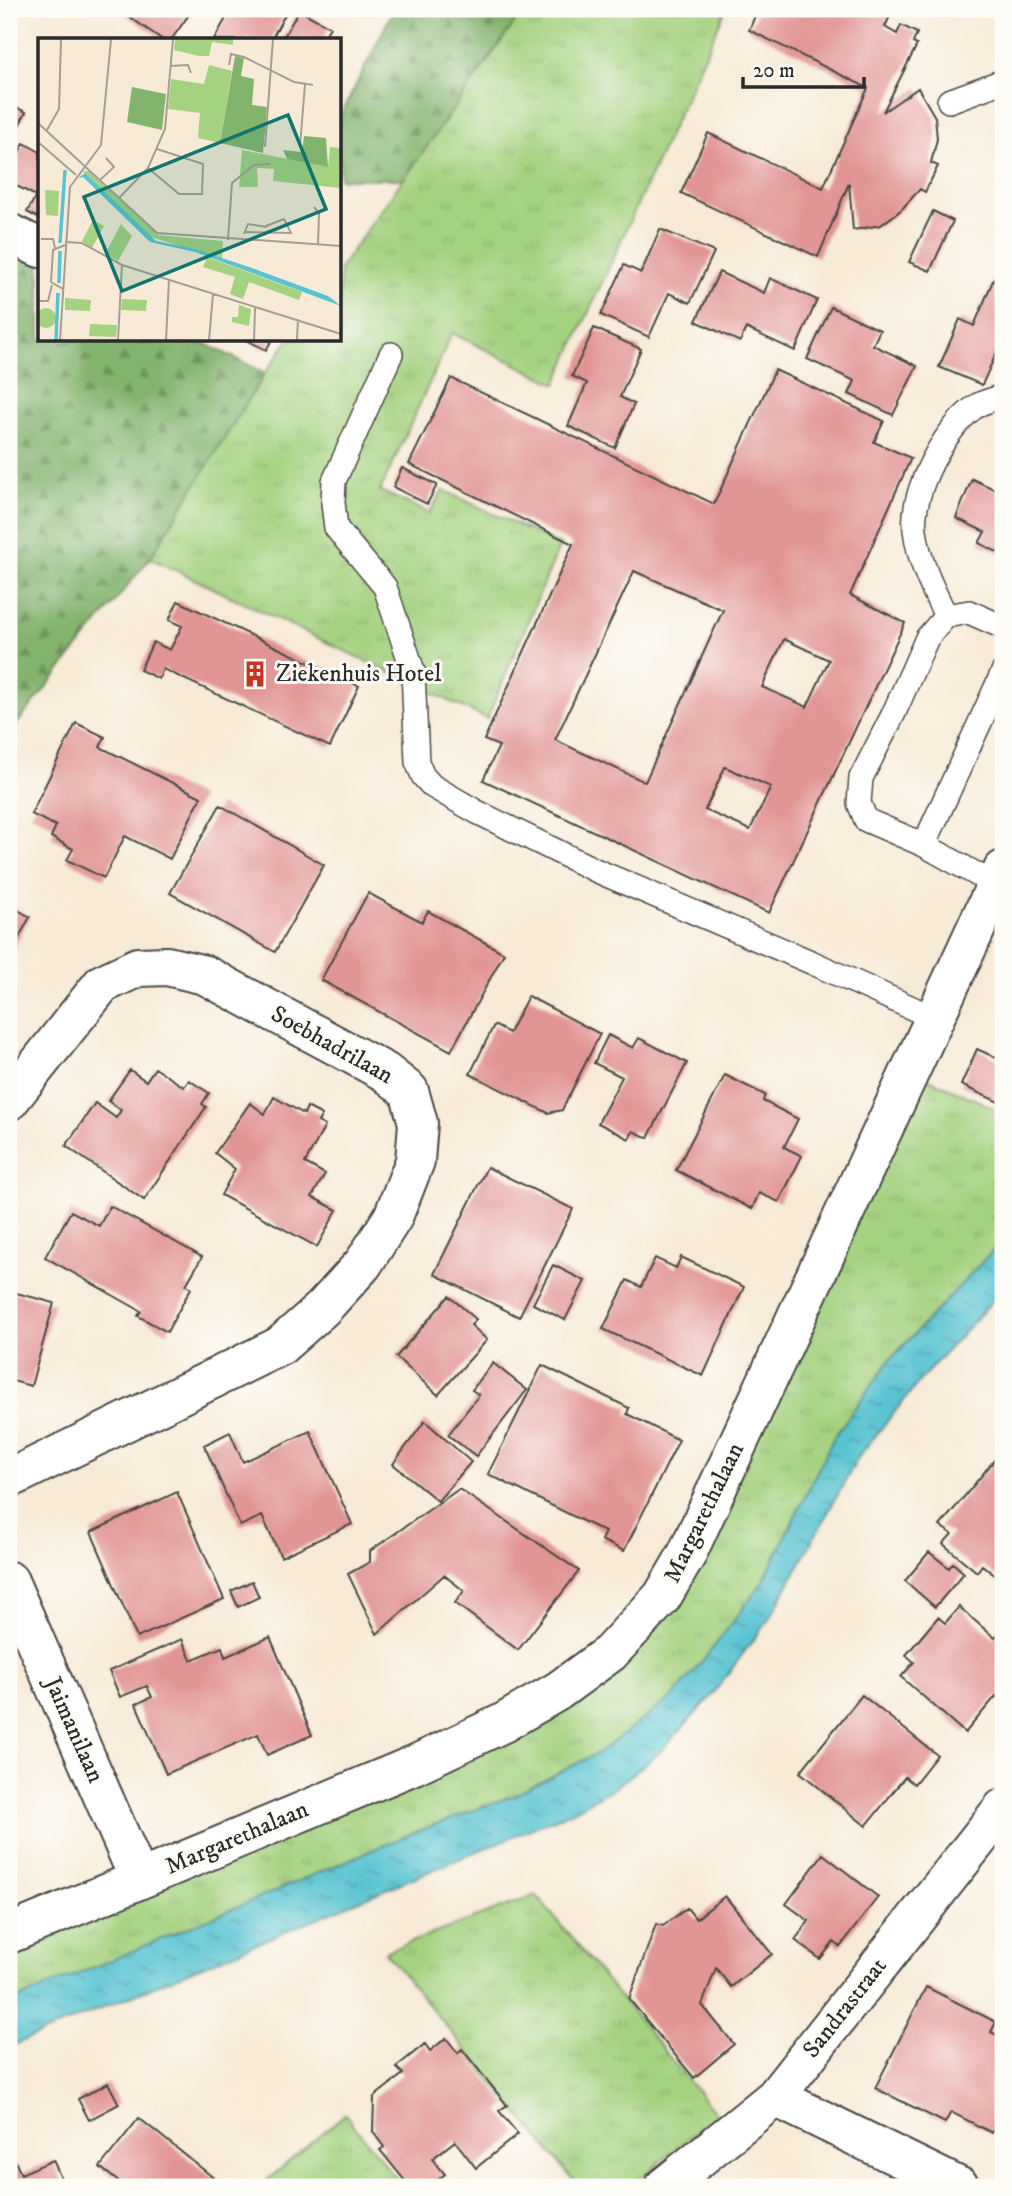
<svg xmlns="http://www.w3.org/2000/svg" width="1012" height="2196" font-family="'IM FELL DW Pica',serif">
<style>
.grass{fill:url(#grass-tufts);stroke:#687e56;stroke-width:2}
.forest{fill:url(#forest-firs);stroke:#57704c;stroke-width:2}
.water{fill:url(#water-ripples);stroke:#42787e;stroke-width:2}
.building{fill:#e19594;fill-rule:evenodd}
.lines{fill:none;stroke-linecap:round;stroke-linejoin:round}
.service-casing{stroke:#4a4845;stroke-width:26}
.minor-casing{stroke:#4a4845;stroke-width:42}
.service{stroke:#fff;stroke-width:23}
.minor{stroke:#fff;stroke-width:38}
.labels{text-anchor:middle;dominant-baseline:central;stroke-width:6;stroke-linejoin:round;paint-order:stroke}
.poi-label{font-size:24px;fill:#2b2b2b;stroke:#fdfcf7;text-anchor:start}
.street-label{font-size:24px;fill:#2b2b2b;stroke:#fdfcf7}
.inset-river{fill:none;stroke:#58c4d2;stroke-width:3.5}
.inset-road{fill:none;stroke:#a59e92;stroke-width:2}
.view{fill:#0f766e;fill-opacity:0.15;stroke:#0f766e;stroke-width:3.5}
.inset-edge{fill:none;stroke:#2b2b2b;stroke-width:3.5}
</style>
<defs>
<pattern id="grass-tufts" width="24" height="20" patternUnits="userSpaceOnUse" patternTransform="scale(1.75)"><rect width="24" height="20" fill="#a4d280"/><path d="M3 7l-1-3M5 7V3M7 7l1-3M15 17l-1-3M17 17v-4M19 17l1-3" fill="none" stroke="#8db46f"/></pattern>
<pattern id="forest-firs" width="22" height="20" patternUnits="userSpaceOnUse" patternTransform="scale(1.75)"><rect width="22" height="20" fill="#83b46e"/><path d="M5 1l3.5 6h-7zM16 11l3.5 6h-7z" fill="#6b935b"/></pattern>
<pattern id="water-ripples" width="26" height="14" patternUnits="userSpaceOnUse" patternTransform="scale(1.75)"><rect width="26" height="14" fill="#58c4d2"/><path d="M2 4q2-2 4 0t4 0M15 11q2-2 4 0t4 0" fill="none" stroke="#499fab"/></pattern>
</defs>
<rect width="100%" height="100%" fill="#fdfcf7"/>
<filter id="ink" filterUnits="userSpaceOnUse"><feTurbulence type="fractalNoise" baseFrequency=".0143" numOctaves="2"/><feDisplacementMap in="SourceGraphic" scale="14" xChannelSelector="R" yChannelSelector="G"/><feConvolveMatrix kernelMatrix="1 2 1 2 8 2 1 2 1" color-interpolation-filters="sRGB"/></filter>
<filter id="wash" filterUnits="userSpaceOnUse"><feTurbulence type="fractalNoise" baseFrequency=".00686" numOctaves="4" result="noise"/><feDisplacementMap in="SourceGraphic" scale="28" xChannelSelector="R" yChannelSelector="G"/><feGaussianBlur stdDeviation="1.57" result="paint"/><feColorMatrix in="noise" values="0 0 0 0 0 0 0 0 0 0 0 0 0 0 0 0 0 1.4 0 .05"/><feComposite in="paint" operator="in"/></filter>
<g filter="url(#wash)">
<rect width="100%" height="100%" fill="#f7ead6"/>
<path class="grass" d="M524,9h202l-170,375 -104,-51 -72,158 49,22 14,-23 117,55 -73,174 -337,-161 115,-185 24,-33h51v-72z
M922,1076l81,36v128l-112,119 -57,78 -71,145 -53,70 -36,44 -74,56 -85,43 -107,40 -399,168v-52l620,-295z
M536,1895l181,220 -87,72h-51l-194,-235z
M345,2114l58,73h-144z"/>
<path class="forest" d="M394,9h130l-120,170h-64v-62z
M9,244l31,16v80h158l67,33 -115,185 -141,176z"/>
<path class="water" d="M1003,1240v49l-81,89 -63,78 -88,160 -61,82 -51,55 -43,34 -45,25 -562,235v-44l399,-168 107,-40 85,-43 74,-56 36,-44 53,-70 71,-145 57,-78z"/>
<g id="blocks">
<path class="building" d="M118,9h75l-22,31h-8z
M231,9h57l-17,31h-57z
M758,9h86l6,3 2,-3h23l15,7 -5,11 12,7 4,-9 16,8 -4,10 4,2 -34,67 35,-24 17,29 2,22 -6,24 7,3 -13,26 -5,-3 -19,21 -20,15 -28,5 -4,-47 -31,74 -137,-64 27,-60 115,55 45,-100 -119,-58z
M299,10l31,17 -8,13h-40z
M9,104l17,8 -11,21 -6,-3z
M24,143l16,9v67l-13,-7 9,-16 -27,-14v-10z
M933,211l20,10 -23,50 -21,-9z
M660,229l54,23 -24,51 -21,-10 -20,44 -48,-22 23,-50 17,8z
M719,272l45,21 6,-15 47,22 -22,51 -49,-23 -6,14 -44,-21z
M994,278l9,4v56l-21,47 -43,-18 21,-48 14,7z
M831,307l49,23 -7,15 44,21 -24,49 -44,-21 6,-13 -48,-22z
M594,328l47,21 -21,48 14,7 -19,44 -47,-22 19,-43 -15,-7z
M246,340h26l-6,10z
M775,370l109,51 -10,21 37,16 -61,137 55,28 -136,290 -286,-133 16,-34 -15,-6 89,-196 -164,-80 42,-86 263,126zM634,571l89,39 -78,172 -90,-42zM784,639l45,21 -22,47 -45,-20zM725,767l46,20 -21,43 -45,-20z
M402,468l35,17 -10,19 -34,-17z
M972,479l31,14v62l-24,-12 6,-11 -29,-14z
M178,601l181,85 -29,61 -167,-78 -4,10 -19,-9 13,-28 17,8 12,-24 -13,-6z
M76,723l29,14 -5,10 101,50 -31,62 -45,-23 -21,42 -37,-18 6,-11 -22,-12 5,-11 -25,-12z
M220,805l104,60 -49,87 -105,-59z
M368,893l54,29 6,-11 76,42 -53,98 -130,-71z
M9,905l21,12 -21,39z
M528,996l72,38 -38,76 -14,3 -78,-39 24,-49 15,8z
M608,1035l25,13 6,-10 48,25 -39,75 -15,-7 -4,8 -31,-16 24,-46 -28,-14z
M977,1049l26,12v43l-42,-19z
M155,1068l29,19 5,-7 20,13 -7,11 4,3 -62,93 -78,-54 29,-43 21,15 5,-8 -13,-9 22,-31 16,11z
M725,1075l40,20 -2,6 35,18 -14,28 18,9 -23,46 -20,-9 -7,16 -76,-39z
M274,1097l30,17 3,-7 15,8 -4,7 7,4 -20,37 20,11 -13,23 25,13 -20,37 -96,-52 14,-26 -20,-16 35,-50 15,11z
M487,1167l86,42 -54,108 -85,-43z
M110,1206l92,51 -16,28 5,3 -24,44 -29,-16 3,-5 -96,-54 26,-46 28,15z
M681,1257l63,30 -41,89 -100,-47 24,-49 14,7 14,-29 21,10z
M553,1265l32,16 -20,39 -32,-16z
M9,1291l45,12 -23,83 -22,-6z
M449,1296l27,23 -5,6 16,15 -49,55 -42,-38z
M493,1363l34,27 -51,66 -28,-21 31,-40 -7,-5z
M542,1365l87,43 -2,6 52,26 -55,111 -23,-11 4,-8 -117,-58z
M425,1421l46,41 -33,39 -45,-37z
M310,1431l42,93 -71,33 -19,-41 -22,10 -36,-81 26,-13 13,30z
M1000,1453l3,3v126l-21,-17 -5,7 -34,-28 9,-10 -12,-8z
M459,1489l120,82 -61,79 -63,-47 9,-12 -20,-16 -67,59 -29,-60 22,-12v-11z
M177,1492l47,107 -87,39 -46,-106z
M929,1552l20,16 4,-5 11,10 -29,34 -30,-26z
M252,1581l7,16 -21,10 -7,-16z
M959,1607l36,31 8,-10v75l-7,-7 -31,37 -64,-56 13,-15 -8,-7 32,-38 7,6z
M270,1637l42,98 -45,20 -9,-21 -92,40 -30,-70 16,-7 -5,-11 -27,11 -11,-26 73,-32 9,21 31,-13 3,10z
M862,1695l75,60 -23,29 -9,-7 -39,49 -66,-54z
M823,1854l55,43 -38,50 -6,-5 -14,17 -25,-19 14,-19 -23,-17z
M725,1896l47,58 -41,33 -15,-19 -14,37 32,39 -40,34 -65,-79 27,-75 7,2 24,-18 9,11z
M926,1987l70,35 -5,10 12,6v72l-11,23 -41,-21 -6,11 -70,-35z
M446,2038l12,15 4,-4 45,56 -8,6 19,23 -42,34 -21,-27 -23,18 13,15 -16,13h-19l-30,-37 4,-3 -11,-15 1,-35 29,-23 -7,-7 29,-23 5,7z
M108,2083l11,21 -30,16 -11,-21z
M139,2118l86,69h-100l-25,-20z
M11,2153l10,21 32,-14 12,27h-56v-33z"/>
</g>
</g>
<g filter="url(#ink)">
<use href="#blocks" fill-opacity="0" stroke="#4a4845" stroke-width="2"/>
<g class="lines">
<g class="service-casing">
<path id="service" d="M949,101l54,-20
M391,354l-57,127 -1,22 3,25 49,59 28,84 4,91 6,14 9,10 45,26 118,58 218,93 121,55
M946,616c-14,-28 -27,-54 -31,-86 -5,-38 31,-105 63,-125 7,-4 17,-6 25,-9
M924,845l79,-173
M996,885l-72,-40 -58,-25 -7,-17 2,-25 32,-63 34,-77 19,-22 23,-4 34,15"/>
</g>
<g class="minor-casing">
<path id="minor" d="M9,233l31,15
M9,1101l93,-117 36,-17 29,-1 38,9 180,97 24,19 9,32 -3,38 -22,56 -30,47 -40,44 -43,38 -271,133
M9,1581l130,298
M9,1934l405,-169 89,-42 55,-32 52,-38 52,-56 24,-41 317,-686
M775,2097l185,90
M664,2187l111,-90 228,-289"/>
</g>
<use href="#service" class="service"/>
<use href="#minor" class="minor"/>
</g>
</g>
<defs>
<g id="building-bare" transform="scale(2.1)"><path d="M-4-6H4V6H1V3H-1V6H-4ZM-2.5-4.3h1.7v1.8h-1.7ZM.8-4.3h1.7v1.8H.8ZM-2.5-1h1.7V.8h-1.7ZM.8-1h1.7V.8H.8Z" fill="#c8321e" stroke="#fdfcf7" stroke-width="2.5" paint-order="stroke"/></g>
</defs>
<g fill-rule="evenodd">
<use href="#building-bare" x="255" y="674"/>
</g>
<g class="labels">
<g class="poi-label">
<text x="276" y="674">Ziekenhuis Hotel</text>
</g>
<g class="street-label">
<text transform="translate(332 1045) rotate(29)">Soebhadrilaan</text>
<text transform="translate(704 1513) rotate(-64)">Margarethalaan</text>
<text transform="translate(74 1730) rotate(66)">Jaimanilaan</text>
<text transform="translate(237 1838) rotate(-23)">Margarethalaan</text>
<text transform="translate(845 2008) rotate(-52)">Sandrastraat</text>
</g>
</g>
<g transform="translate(38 38)">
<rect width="303" height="303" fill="#f7ead6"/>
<path d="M137,1h58v6l-21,-3 -3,14h-10l-25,-6zM171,27l23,6 -12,72 -22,-5 2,-25 -32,-4 3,-30 33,5zM292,109l11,1v40l-68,-7 1,-12 -17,-1 1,19h-19l3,-37 86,17zM45,133h6l69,64 65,6 -1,19 -74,-24zM7,152l14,1 -1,25 -12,-1zM55,182l11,6 -12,22 -10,-7zM83,186l11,12 -14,25 -13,-7zM169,219l95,35 -3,8 -50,-18 -6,17 -13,-5 5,-17 -32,-10zM27,260l26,2 -1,11 -25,-1zM84,261l25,1 -1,11 -25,-1zM-2 280a10 10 0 1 1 20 0a10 10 0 1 1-20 0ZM52,286l27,1 -1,12 -27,-1z" fill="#a4d280"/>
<path d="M197,18l9,2 -3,18 13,3 -2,26 15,2 -4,46 -43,-10zM94,49l34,7 -4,36 -35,-8zM266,98l22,2 2,29 -41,-8 -4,-9 19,2z" fill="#83b46e"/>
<path d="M201,267l12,4 -2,17 -17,-4v-5h6z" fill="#a4d280"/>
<path d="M47,135l71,68 39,8 57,19 76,28 13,10 -146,-54 -45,-10 -67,-65 -5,1z" fill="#58c4d2"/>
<path class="inset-river" d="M22,205l5,-73M21,245l1,-32M18,302l2,-47"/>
<path class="inset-road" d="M191,27l2,-11 13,3 50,25 19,3M132,28l18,-1 3,8M0,85l119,110 184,13M9,92l12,-21 2,-70M0,104l38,33M262,108l5,-62M227,109l8,-108M110,130l31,26h23l1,-30 -46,-15M62,142l14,-13 -8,-9M81,160l29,-30 17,-39 8,-90M276,169l5,6 -1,32M206,194l47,1 -7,-14 -18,7M206,196l4,-10 19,3M3,201h12l2,9M190,202l4,-57 22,-18 16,-1M27,204l17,1 40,22 219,69M25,251l-12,-7 2,-32 12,-5M0,263h10l4,-16M22,302l10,-153 31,-42 10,-106M80,302l4,-75M128,302l3,-61M171,302l4,-46M216,302l1,-32M259,302l1,-21"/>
<path class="view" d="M250,77l38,94 -204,82 -38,-94z"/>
<rect width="303" height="303" class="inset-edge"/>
</g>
<rect width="1012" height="2196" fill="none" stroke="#fdfcf7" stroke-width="35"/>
<path d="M743 77v10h121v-10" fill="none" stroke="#2b2b2b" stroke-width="3.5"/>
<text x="753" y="77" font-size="21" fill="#2b2b2b" stroke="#fdfcf7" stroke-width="5" paint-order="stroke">20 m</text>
</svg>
